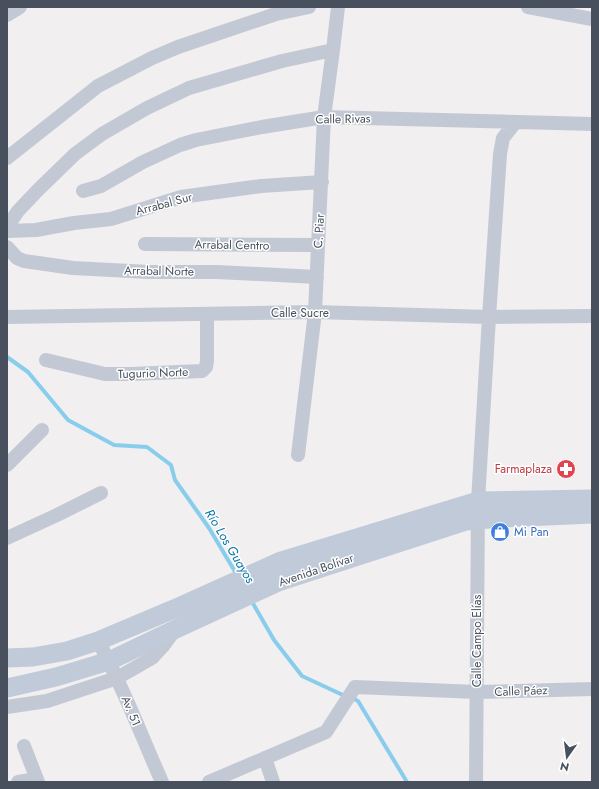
<svg xmlns="http://www.w3.org/2000/svg" width="599" height="789" font-family="Jost,sans-serif">
<style>
.lines{fill:none;stroke-linecap:round;stroke-linejoin:round}
.stream{stroke:#89cded;stroke-width:4}
.minor{stroke:#c2c9d4;stroke-width:14}
.secondary{stroke:#c1cad8;stroke-width:19}
.labels{text-anchor:middle;dominant-baseline:central;stroke-width:3;stroke-linejoin:round;paint-order:stroke}
.street-label{font-size:12px;fill:#47505c;stroke:#fff}
.health-label{font-size:12px;fill:#be3a42;stroke:#fff;text-anchor:end}
.shop-label{font-size:12px;fill:#366cbe;stroke:#fff;text-anchor:start}
.water-label{font-size:13px;font-style:italic;fill:#0b78ab;stroke:#fff}
</style>
<rect width="100%" height="100%" fill="#f1efef"/>
<g class="lines">
<path class="stream" d="M7,357l21,15 40,48 46,25 33,2 24,18 4,15 34,48 28,47
M251,600l23,40 28,36 43,20
M352,698l6,3 49,81"/>
<path class="minor" d="M528,7l64,12
M7,15l13,-8
M7,158l91,-72 54,-28 26,-11 98,-33 33,-7
M83,191l18,-5 42,-24 37,-17 16,-5 66,-13 62,-10 268,7
M7,227l11,-16 20,-21 37,-36 27,-20 45,-26 42,-20 93,-27 51,-11
M7,231l29,-1 38,-7 37,-4 70,-22 80,-11 61,-4
M145,244l173,1
M7,247l10,11 7,3 49,7 76,4h68l100,5
M7,317l308,-5 174,5 103,-1
M46,360l59,14h27l70,-3 4,-4 1,-6v-47
M298,455l17,-143 9,-195 9,-67 5,-43
M7,465l35,-35
M7,538l50,-23 44,-22
M98,641c25,45 43,94 64,141
M7,707l40,-6 70,-23 35,-20 11,-12 11,-15
M24,746l14,36
M265,758l8,24
M18,782l19,-3
M209,782l117,-50 29,-45 122,5 115,-3
M476,782l2,-281 11,-184 11,-163 3,-16 12,-15"/>
<path class="secondary" d="M7,658l26,-1 34,-6 31,-10 83,-35 100,-45 197,-60 114,-2
M7,688l49,-11 53,-16 67,-32 102,-47 188,-61 34,-3 92,-4"/>
</g>
<defs>
<g id="pharmacy-disc" transform="scale(1)"><circle r="9.5" fill="#e0444e" stroke="#fff"/><path d="M-2-6h4v4h4v4h-4v4h-4v-4h-4v-4h4Z" fill="#fff"/></g>
<g id="shop-disc" transform="scale(1)"><circle r="9.5" fill="#3f7fe0" stroke="#fff"/><path d="M-5-2.5h2.3a2.7 3.5 0 0 1 5.4 0H5L5.5 6h-11ZM-1.5-2.5h3a1.5 2.3 0 0 0-3 0Z" fill="#fff"/></g>
</defs>
<g fill-rule="evenodd">
<use href="#pharmacy-disc" x="566" y="469"/>
<use href="#shop-disc" x="500" y="532"/>
</g>
<g class="labels">
<g class="street-label">
<text transform="translate(343 119) rotate(-1)">Calle Rivas</text>
<text transform="translate(164 204) rotate(-15)">Arrabal Sur</text>
<text transform="translate(319 231) rotate(-87)">C. Piar</text>
<text transform="translate(232 245) rotate(1)">Arrabal Centro</text>
<text transform="translate(159 271) rotate(1)">Arrabal Norte</text>
<text x="300" y="313">Calle Sucre</text>
<text transform="translate(153 373) rotate(-2)">Tugurio Norte</text>
<text transform="translate(316 570) rotate(-19)">Avenida Bolívar</text>
<text transform="translate(477 641) rotate(-90)">Calle Campo Elías</text>
<text transform="translate(521 691) rotate(-2)">Calle Páez</text>
<text transform="translate(131 711) rotate(67)">Av. 51</text>
</g>
<g class="health-label">
<text x="552" y="469">Farmaplaza</text>
</g>
<g class="shop-label">
<text x="514" y="532">Mi Pan</text>
</g>
<g class="water-label">
<text transform="translate(230 546) rotate(59)">Río Los Guayos</text>
</g>
</g>
<rect width="599" height="789" fill="none" stroke="#47505c" stroke-width="16"/>
<g transform="translate(567 757) rotate(194)" stroke="#ffffff" stroke-width="3" paint-order="stroke">
<path d="M0-3L7 15L0 10L-7 15Z" fill="#47505c"/>
<text y="-6" font-size="11" font-weight="bold" text-anchor="middle" fill="#47505c">N</text>
</g>
</svg>
